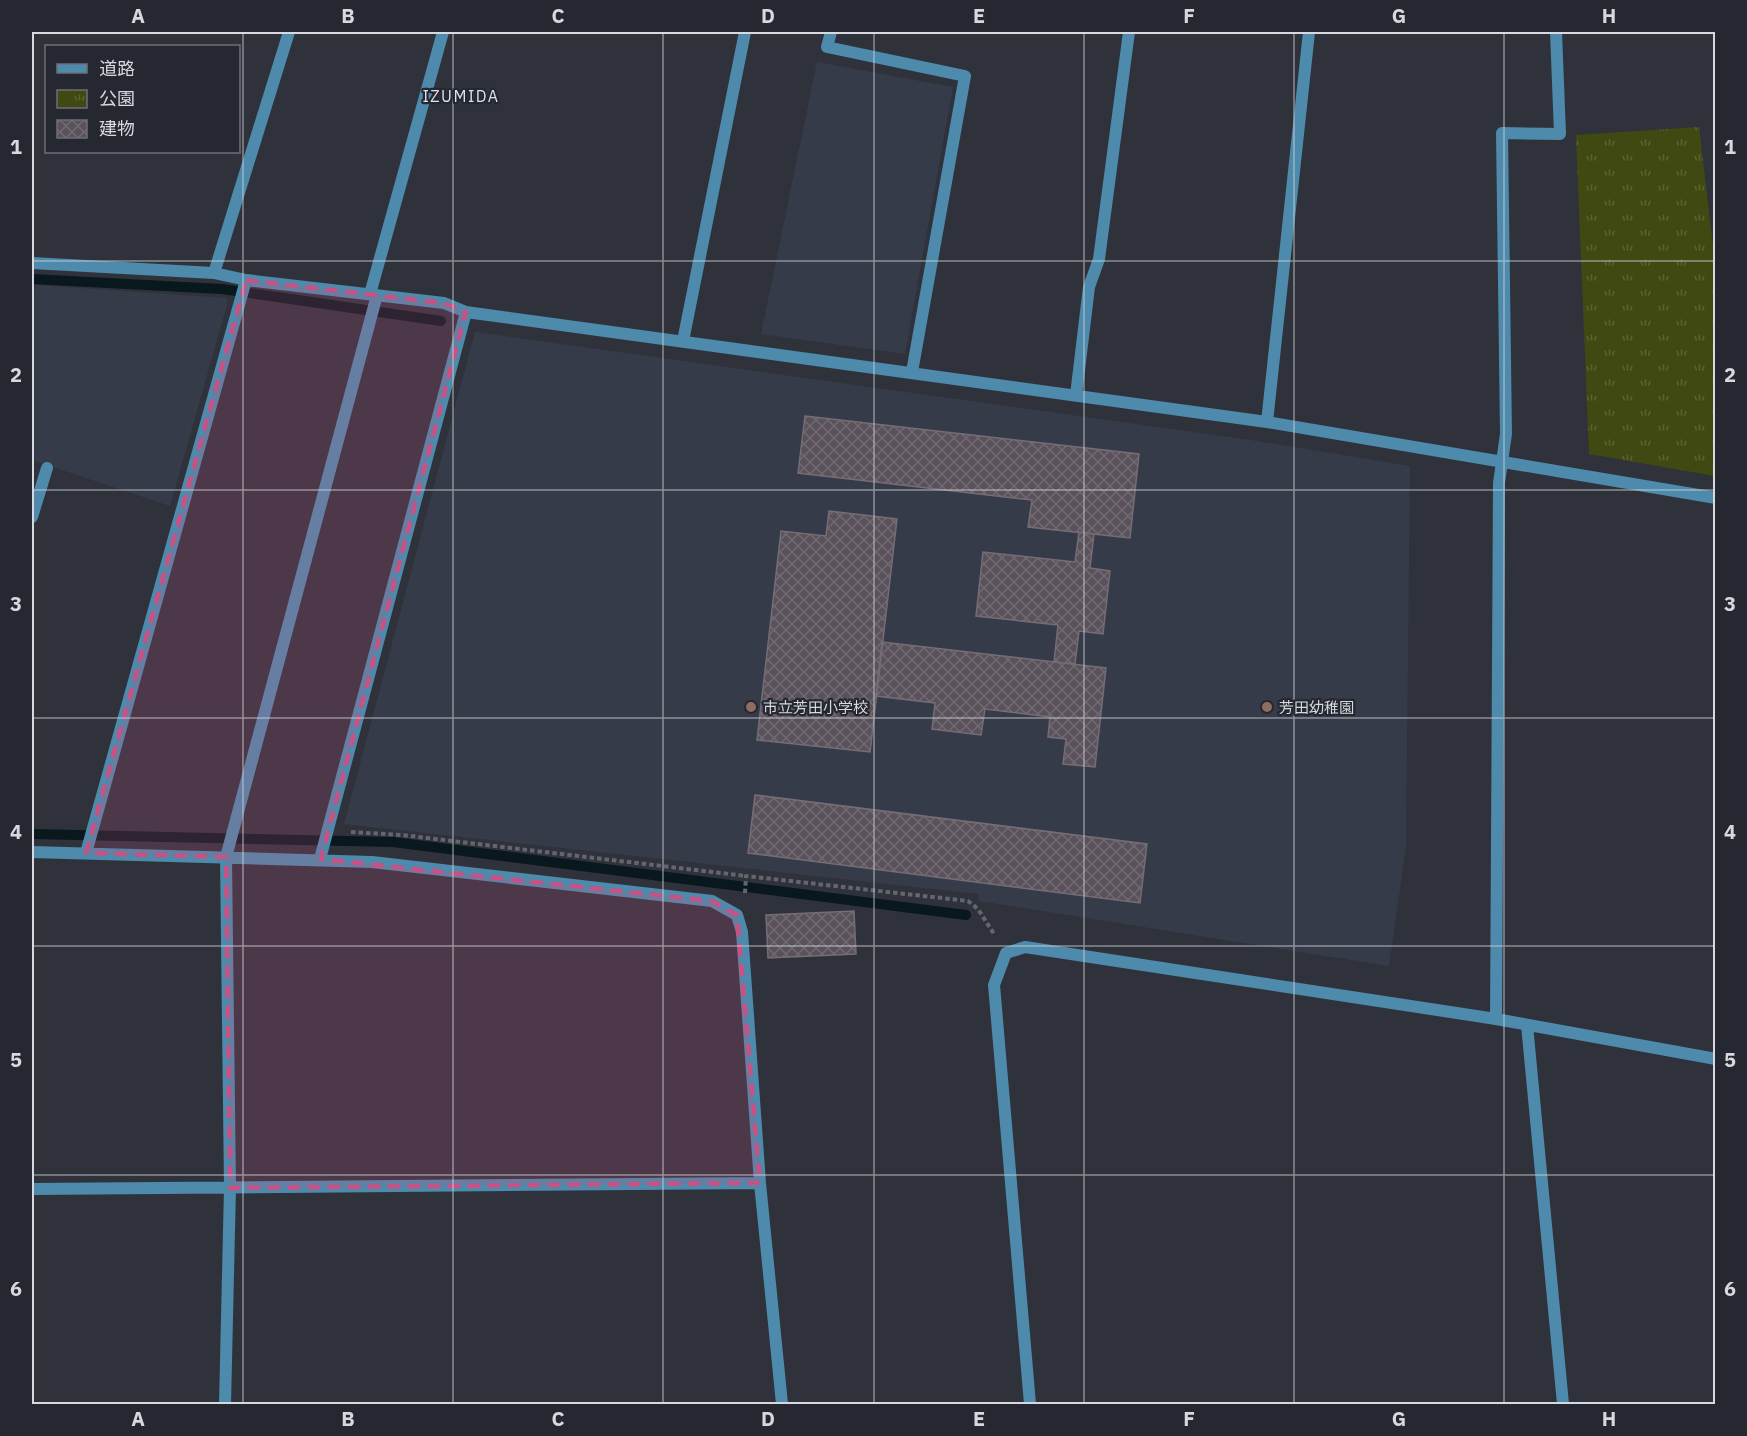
<svg xmlns="http://www.w3.org/2000/svg" width="1747" height="1436" font-family="'IBM Plex Sans','Noto Sans JP',sans-serif">
<style>
.built{fill:#363b4a}
.park{fill:url(#park-tufts)}
.lines{fill:none;stroke-linecap:round;stroke-linejoin:round}
.stream{stroke:#08181c;stroke-width:10}
.building{fill:url(#building-cross-hatch);stroke:#756d76;stroke-width:1.5}
.path{stroke:#64666f;stroke-width:4;stroke-dasharray:4.5 3;stroke-linecap:butt}
.minor{stroke:#4d8aab;stroke-width:12}
.marked{fill:#c85283;fill-opacity:0.2;stroke:#c85283;stroke-width:4.5;stroke-dasharray:12 8;stroke-linejoin:round}
.grid{fill:none;stroke:#d7d9df;stroke-width:1.5;stroke-opacity:0.55}
.education-dot{fill:#8d6e63;stroke:#252831;stroke-width:2}
.labels{text-anchor:middle;dominant-baseline:central;stroke-width:4.5;stroke-linejoin:round;paint-order:stroke}
.poi-label{font-size:15px;fill:#d7d9df;stroke:#252831;text-anchor:start}
.neighbourhood-label{font-size:16px;letter-spacing:1.5px;fill:#dde1ed;stroke:#252831}
.neatline{fill:none;stroke:#d7d9df;stroke-width:2}
.grid-label{font-size:20px;text-anchor:middle;font-weight:bold;fill:#d7d9df}
</style>
<defs>
<pattern id="park-tufts" width="24" height="20" patternUnits="userSpaceOnUse" patternTransform="scale(1.5)"><rect width="24" height="20" fill="#404911"/><path d="M3 7l-1-3M5 7V3M7 7l1-3M15 17l-1-3M17 17v-4M19 17l1-3" fill="none" stroke="#5b6333"/></pattern>
<pattern id="building-cross-hatch" width="8" height="8" patternUnits="userSpaceOnUse" patternTransform="scale(1.5)"><rect width="8" height="8" fill="#5a525b"/><path d="M0 0l8 8M0 8l8-8" fill="none" stroke="#716a72"/></pattern>
</defs>
<rect width="100%" height="100%" fill="#2f323b"/>
<path class="built" d="M817,62l136,25 -48,267 -144,-20z
M36,285l191,13v7l-57,201 -138,-46v-163z
M475,332l776,108 159,26 -4,382 -17,118 -410,-65 -1,-7 -634,-70z"/>
<path class="park" d="M1699,127l17,144 -1,205 -126,-22 -13,-319z"/>
<g class="lines">
<path class="stream" d="M32,279l190,10 219,32
M32,834l361,8 573,73"/>
</g>
<path class="building" d="M805,416l334,38 -9,84 -102,-11 4,-27 -234,-27z
M829,511l68,8 -27,233 -113,-12 24,-209 45,5z
M1079,532l15,2 -4,34 20,3 -7,63 -24,-3 -4,33 -21,-2 4,-37 -82,-9 7,-64 92,10z
M882,642l224,26 -11,99 -32,-3 3,-25 -18,-2 2,-20 -65,-8 -4,26 -49,-6 3,-26 -59,-7z
M755,795l392,49 -7,59 -392,-50z
M854,911l2,43 -88,4 -2,-43z"/>
<g class="lines">
<path class="path" d="M351,832l51,3 344,41
M745,893l1,-17 222,25 10,8 16,25"/>
<path class="minor" d="M831,32l-4,15 138,29 -53,296
M32,263l182,10 32,7 198,23 22,9 801,110 449,76
M214,273l75,-241
M370,294l73,-262
M683,341l62,-309
M1076,395l13,-108 10,-28 30,-227
M1267,422l42,-390
M32,517l15,-49
M32,852l340,10 340,39 25,14 5,17 18,251 22,221
M86,853l160,-573
M320,859l146,-547
M1496,1019l3,-536 7,-49 -4,-301 58,1 -4,-102
M1527,1025l36,379
M32,1189l728,-6
M225,1404l5,-216 -4,-331 151,-562
M1030,1404l-36,-419 12,-32 19,-6 471,72 220,40"/>
</g>
<path class="marked" d="M246,280l198,23 22,9 -145,547 391,42 25,14 23,268 -530,5 -4,-331 -140,-4z"/>
<path class="grid" d="M243,32v1372M453,32v1372M663,32v1372M874,32v1372M1084,32v1372M1294,32v1372M1504,32v1372M32,261h1684M32,490h1684M32,718h1684M32,946h1684M32,1175h1684"/>
<g class="education-dot">
<circle cx="751" cy="707" r="6"/>
<circle cx="1267" cy="707" r="6"/>
</g>
<g class="labels">
<g class="poi-label">
<text x="763" y="707">市立芳田小学校</text>
<text x="1279" y="707">芳田幼稚園</text>
</g>
<g class="neighbourhood-label">
<text x="461" y="96">IZUMIDA</text>
</g>
</g>
<rect width="1747" height="1436" fill="none" stroke="#252831" stroke-width="66"/>
<rect x="45" y="45" width="195" height="108" fill="#252831" stroke="#6c6f77" stroke-width="1.5"/>
<rect x="57" y="64" width="30" height="9" fill="#4d8aab" stroke="#6c6f77" stroke-width="1.5"/>
<text x="99" y="75" font-size="18" fill="#d7d9df">道路</text>
<rect x="57" y="90" width="30" height="18" fill="url(#park-tufts)" stroke="#6c6f77" stroke-width="1.5"/>
<text x="99" y="105" font-size="18" fill="#d7d9df">公園</text>
<rect x="57" y="120" width="30" height="18" fill="url(#building-cross-hatch)" stroke="#6c6f77" stroke-width="1.5"/>
<text x="99" y="135" font-size="18" fill="#d7d9df">建物</text>
<rect x="33" y="33" width="1681" height="1370" class="neatline"/>
<g class="grid-label">
<text x="138" y="23">A</text>
<text x="348" y="23">B</text>
<text x="558" y="23">C</text>
<text x="768" y="23">D</text>
<text x="979" y="23">E</text>
<text x="1189" y="23">F</text>
<text x="1399" y="23">G</text>
<text x="1609" y="23">H</text>
<text x="16" y="154">1</text>
<text x="1730" y="154">1</text>
<text x="16" y="382">2</text>
<text x="1730" y="382">2</text>
<text x="16" y="611">3</text>
<text x="1730" y="611">3</text>
<text x="16" y="839">4</text>
<text x="1730" y="839">4</text>
<text x="16" y="1067">5</text>
<text x="1730" y="1067">5</text>
<text x="16" y="1296">6</text>
<text x="1730" y="1296">6</text>
<text x="138" y="1426">A</text>
<text x="348" y="1426">B</text>
<text x="558" y="1426">C</text>
<text x="768" y="1426">D</text>
<text x="979" y="1426">E</text>
<text x="1189" y="1426">F</text>
<text x="1399" y="1426">G</text>
<text x="1609" y="1426">H</text>
</g>
</svg>
